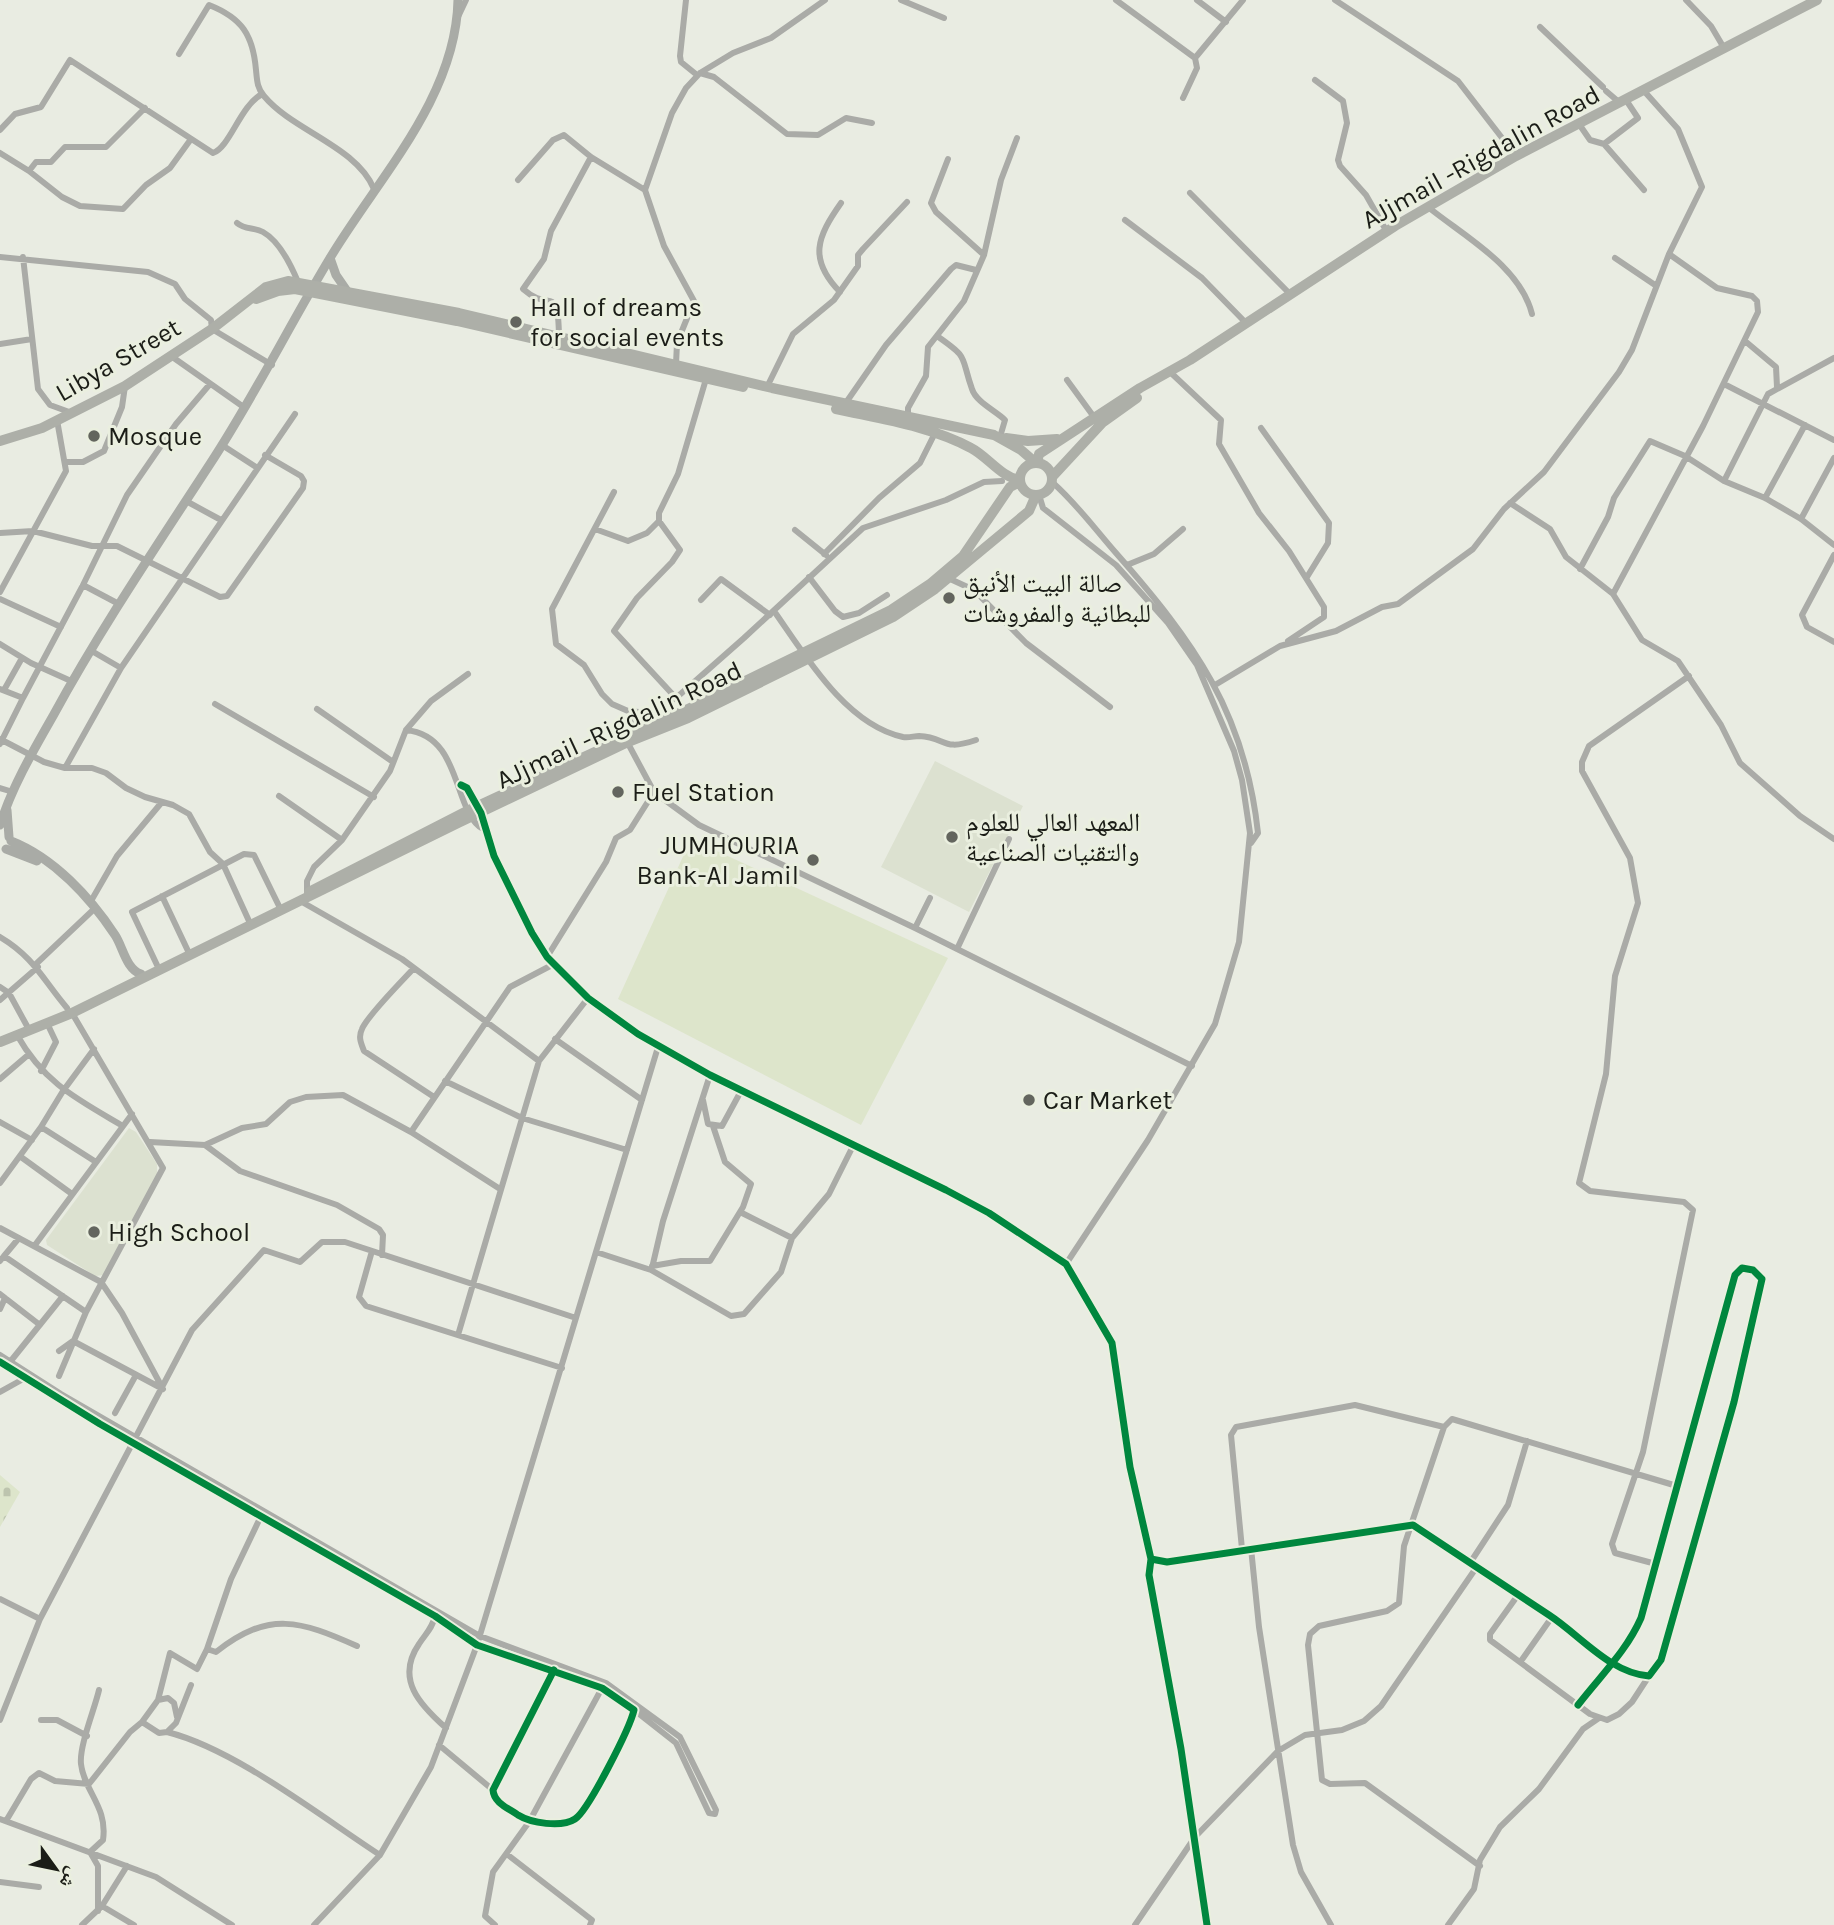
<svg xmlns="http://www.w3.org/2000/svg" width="1834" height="1925" font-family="Karla,'Noto Naskh Arabic',sans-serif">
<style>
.built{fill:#dce1d0}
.green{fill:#dde5cb}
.cemetery{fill:url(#cemetery-stones)}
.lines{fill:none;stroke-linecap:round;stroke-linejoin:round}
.street{stroke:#aaaba7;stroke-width:6}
.secondary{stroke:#a9aba6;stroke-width:9}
.primary{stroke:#adafa8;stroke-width:10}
.cycleway-casing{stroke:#eaefdf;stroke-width:11}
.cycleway{stroke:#00873e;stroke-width:7}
.poi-dot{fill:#63655e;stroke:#eaefdf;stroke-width:2.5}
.labels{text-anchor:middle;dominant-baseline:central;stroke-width:6;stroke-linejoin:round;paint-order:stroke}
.street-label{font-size:26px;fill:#1b1d17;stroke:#eaefdf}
.poi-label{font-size:26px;fill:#1b1d17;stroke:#eaefdf;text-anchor:start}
</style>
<defs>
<pattern id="cemetery-stones" width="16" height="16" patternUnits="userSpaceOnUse" patternTransform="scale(1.75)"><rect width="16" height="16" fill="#dde5cb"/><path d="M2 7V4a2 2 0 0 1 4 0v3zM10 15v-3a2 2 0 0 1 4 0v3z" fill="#bdc4ae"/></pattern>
</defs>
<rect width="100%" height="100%" fill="#e9ece2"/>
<path class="built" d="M935,761l88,45 -54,106 -88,-45z
M129,1128l7,4 21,32v13l-53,98 -9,1 -48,-31 -1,-5z"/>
<path class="green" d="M691,839l257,119 -87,167 -243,-126z"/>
<path class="cemetery" d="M0,1475l20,17 -20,35z"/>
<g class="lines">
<path class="street" d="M686,0l-6,56 1,6 16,13
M901,0l43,18
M1116,0l79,58
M1197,0l29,22
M1335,0l123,81 58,75
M1686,0l25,26 13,22
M457,19l9,-19
M1540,27l63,60
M179,54l30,-49c33,13 44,30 47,65 1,10 1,18 8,26 29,35 92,50 110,93
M700,73l14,4 73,57 31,1 28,-17 26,5
M1315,80l28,21 4,22 -9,37 2,6 26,29 21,37
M1606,91l14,12
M1183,98l14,-30 -2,-10 48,-58
M1579,124l11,16 14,4 34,-26 -12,-18
M0,130l15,-16 26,-7 29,-47 143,93c17,-6 27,-47 49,-59
M1604,144l40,46
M0,153l29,18 7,-9h15l14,-15h41l39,-39
M948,159l-17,44 5,9 48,43
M29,171l33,26 18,9 43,3 23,-24 24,-17 21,-29
M518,180l35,-40 11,-5 27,22 54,33
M1190,193l100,101
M1428,207c37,30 92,59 104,107
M1125,220l77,58 44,45
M237,223c8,7 17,4 26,9 16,9 28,33 35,50
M0,257l148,15 27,12 10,15 26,21 1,9 60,36
M23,257l15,132 12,16 22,8
M1615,258l40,27
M840,292c-32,-33 -23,-55 1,-89
M937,336c33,23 23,19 35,53 4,13 24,22 33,31l-5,17
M559,337c-1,-56 -8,-23 -36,-48l21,-30 7,-28 40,-74
M1745,341l31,26 1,20
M0,344l32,-5
M171,356l74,52
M676,364l1,-21 17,-42 -30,-55 -19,-56 27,-77 14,-25 14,-15 33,-20 38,-15 54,-38
M1169,371l52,49 -2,24 40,69 30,38 35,56v10l-36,24
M1067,380l27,37
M1724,384l110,56
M767,387l26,-53 41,-34 24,-34v-11l5,-6 44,-47
M845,404l41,-59 65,-76 5,-4 20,5
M908,418v-10l18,-32 2,-29 36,-46 20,-46 17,-75 16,-42
M1261,428l68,95 -1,20 -21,34
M222,445l34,22
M67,462h16l21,-11 18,-44 3,-21
M1002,481l-18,1 -38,18 -83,28 -119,110 -68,60 -45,25 -7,13 30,56 45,33 216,103 277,138
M1724,481l44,-87 66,-36
M1052,482c24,21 43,47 64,71 78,89 129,159 142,280l-7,10
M614,492l-62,117 4,35 28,21 18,29 10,10 16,7 22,2
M1039,495l4,13 73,57 52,58 29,42 37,86 8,29 8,53 -11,109 -24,82 -67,116 -82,124
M1765,498l40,-73
M186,501l35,19
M1510,503l40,26 16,28 47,37 29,46 36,21 43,64 19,38 60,53 34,23
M1801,519l33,-61
M595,529l33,12 19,-8 12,-12
M795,530l31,25
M0,533l33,-2 59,15h25l103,51 7,-1 76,-108 1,-7 -3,-5 -36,-21
M824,554l55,-56 41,-35 15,-30
M1834,555l-32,60 5,12 27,15
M1127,565l27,-11 29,-25
M1580,569l28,-52 6,-19 36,-57 35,15 39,25 41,17 36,21 33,26
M809,577l26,34 8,6 16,-4 28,-18
M948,578l26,12 52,53 84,64
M0,592l66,-121 -9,-51
M1613,594l90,-168 55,-114 -1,-11 -5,-5 -35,-8 -48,-34
M0,599l61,28
M701,600l20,-21 49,36
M117,603l-34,-18 44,-90 49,-71 34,-40
M774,611c31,44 72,114 129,126 6,1 11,-1 16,-1 28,1 22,16 57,4
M0,644l31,19 40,18
M90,650l31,18
M1215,685l65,-39 56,-15 46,-24 16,-3 75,-55 31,-40 40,-37 75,-100 13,-22 37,-96 33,-67 -24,-58 -34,-38
M0,689l23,9 59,-111
M4,690l18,-32
M676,698l-62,-67 23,-33 35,-36 8,-12 -21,-29v-8l19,-39 28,-95
M215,704l159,93
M317,709l76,53
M406,730c57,6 46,81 77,99
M0,739l44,23 21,6 56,-100 174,-254
M0,744l23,-46
M65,768h27l14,5 20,15 19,9 28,8 16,9 21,38 13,12 26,57
M461,785l6,3 14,25 13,43 38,77 15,24 41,41 50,36 72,41 236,115 43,23 77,51 46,79 18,124 21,92 -2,16 32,174 26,176
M0,788l13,4
M279,796l63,44
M307,893v-12l7,-14 28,-27 48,-69 16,-41 25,-29 37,-27
M162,896l26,55
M91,901l26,-45 45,-54
M302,902l100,57 137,102
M915,928l15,-30
M0,937c34,20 43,43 67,71
M957,949l52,-110
M547,957l59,-95 10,-24 14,-8 24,-38
M36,964l56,-53
M157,965l-25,-53 112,-58 10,1 25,51
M414,968c-11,12 -47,48 -52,61 -4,8 -1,14 2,22l70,46
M0,987l9,6 18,33
M0,1000l38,-33
M17,1035c27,48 60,64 106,91
M555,1039l87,61
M41,1071l15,-29 -9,-19
M0,1079l28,-24
M445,1081l77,37 105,32
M703,1100l5,24 14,2 19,-35
M0,1122l32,18
M41,1127l22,-36 31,-42
M411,1132l99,-145 44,-23
M150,1142l55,3 35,26 97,34 42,24 4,6 -1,20
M205,1145l37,-17 24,-4 24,-22 16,-5 37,-2 68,37 89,57
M21,1157l51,37
M0,1183l41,-56 55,35
M740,1212l52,26
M0,1228l101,54 21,31 41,76
M35,1245l97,-131
M372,1251l-13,46 7,9 196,62
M596,1252l55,18 80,46 13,-2 37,-42 11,-34 37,-44 25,-50
M4,1256l15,-18
M0,1261l4,-5 82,56
M652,1266l29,-5h29l33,-54 8,-23 -26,-22 -12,-36
M652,1268l11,-47 47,-146
M0,1294l40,31
M0,1309l5,-11
M458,1335l81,-274 49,-63
M59,1351l14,-10 88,47
M0,1355l61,39 419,242 126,47 74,54 36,73 -1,4 -6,-1 -33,-70 -42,-33
M0,1362l100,62 335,192 42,29 125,43 32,22c-4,18 -46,101 -59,109 -14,9 -44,4 -57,-4 -10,-7 -24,-12 -25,-25l61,-120
M10,1362l53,-66
M59,1376l27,-64 77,-144 -91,-155
M0,1392l25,-14
M115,1413l21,-38
M1251,1548l8,79 34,218 8,27 30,53
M1242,1549l-11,-114 5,-8 119,-22 89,22
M1151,1559l16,3 246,-37c45,30 91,60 136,90 32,21 61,58 100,61l12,-16 73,-258 28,-123 -9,-9 -11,-2 -7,7 -94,343c-15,34 -40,57 -63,87
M1470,1563l38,-58 19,-64
M1656,1564l-41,-11 -3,-9 31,-92 50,-242 -9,-8 -94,-11 -11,-8 27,-109 9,-98 23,-73 -8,-45 -48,-87v-9l7,-16 100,-70
M1518,1595l-28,39v6l100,74 17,6 12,-6 13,-12 17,-26
M0,1599l40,20
M435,1616c-3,13 -9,17 -16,28 -24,35 1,61 27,84
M207,1649l24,-70 30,-63
M1521,1661l31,-44
M191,1685l-15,38 -9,9 -8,1 -17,-11 16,-22 12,-47 27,16 10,-20 9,3c53,-42 85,-31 141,-6
M158,1700l10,-2 6,5 3,14
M0,1720l40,-101 152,-289 72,-80 36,12 22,-20h23l231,76
M41,1720h16l30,16
M167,1732c68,17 153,84 213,123
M439,1745l54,45
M0,1819l156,58 76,48
M6,1821l25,-42 8,-6 16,8 34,3 41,-52 12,-10
M508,1855l84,65 -2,5
M1480,1866l-115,-83 -35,1 -8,-4 -14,-135 2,-11 9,-8 68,-15 12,-8 5,-57 40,-119 8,-8 225,67
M0,1882l39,5
M102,1906l32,19
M98,1911v-45l-8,-14 13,-12c5,-33 -19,-49 -22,-76 -2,-18 14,-56 18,-74
M82,1925l20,-19 25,-40
M314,1925l66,-70 51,-88 46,-122 181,-598
M495,1925l-10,-9 8,-44 36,-50 73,-134
M1135,1925l60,-88 83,-86 27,-16 37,-5 22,-9 17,-15 95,-138
M1448,1925l26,-36 6,-29 20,-33 39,-38 44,-60 16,-11"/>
<path class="secondary" d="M330,258l6,17 11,16
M7,810l2,27
M0,825c12,-38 33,-74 53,-109 48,-88 103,-169 157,-252 44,-67 79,-138 120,-206 48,-80 126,-160 128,-258
M11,841c43,17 79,56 104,94 8,12 11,34 26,39
M6,849l31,12"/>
<path class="primary" d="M256,299l22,-8 17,-2 162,32 286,66
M836,409c45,10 94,17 135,39 16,8 31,30 49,32
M1006,438l22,3 29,-2
M0,441l42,-13 83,-42 87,-57 54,-42 22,-6 171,32 313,75 222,47 27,15 15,13
M1020 479a16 16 0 1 1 32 0a16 16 0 1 1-32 0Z
M1037,463l2,-9 101,-66 50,-28 205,-134 121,-70 301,-156
M1052,477l50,-54 35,-25
M309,892l160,-82 219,-101 203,-99 39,-26 33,-28 47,-69 10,-5
M0,1042l72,-29 386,-190 170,-81 60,-24 205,-101 42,-28 94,-78 7,-16"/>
<g class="cycleway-casing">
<path id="cycleway" d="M461,785l6,3 14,25 13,43 38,77 15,24 41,41 50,36 72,41 236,115 43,23 77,51 46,79 18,124 21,92 -2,16 32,174 26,176
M0,1362l100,62 335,192 42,29 125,43 32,22c-4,18 -46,101 -59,109 -14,9 -44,4 -57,-4 -10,-7 -24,-12 -25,-25l61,-120
M1151,1559l16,3 246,-37c45,30 91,60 136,90 32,21 61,58 100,61l12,-16 73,-258 28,-123 -9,-9 -11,-2 -7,7 -94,343c-15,34 -40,57 -63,87"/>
</g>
<use href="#cycleway" class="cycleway"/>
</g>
<g class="poi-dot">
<circle cx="516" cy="322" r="7"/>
<circle cx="94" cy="436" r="7"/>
<circle cx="949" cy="598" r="7"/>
<circle cx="618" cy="792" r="7"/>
<circle cx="952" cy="837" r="7"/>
<circle cx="813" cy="860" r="7"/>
<circle cx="1029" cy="1100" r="7"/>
<circle cx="94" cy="1232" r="7"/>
</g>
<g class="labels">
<g class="street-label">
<text transform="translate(1481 157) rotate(-29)">AJjmail -Rigdalin Road</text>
<text transform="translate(118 360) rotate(-30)">Libya Street</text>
<text transform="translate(619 725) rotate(-25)">AJjmail -Rigdalin Road</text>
</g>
<g class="poi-label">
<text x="530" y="307">Hall of dreams<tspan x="530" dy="30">for social events</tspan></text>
<text x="108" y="436">Mosque</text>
<text x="963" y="583">صالة البيت الأنيق<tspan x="963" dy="30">للبطانية والمفروشات</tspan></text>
<text x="632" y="792">Fuel Station</text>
<text x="966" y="822">المعهد العالي للعلوم<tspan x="966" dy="30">والتقنيات الصناعية</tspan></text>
<text x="799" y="845" text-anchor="end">JUMHOURIA<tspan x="799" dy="30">Bank-Al Jamil</tspan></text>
<text x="1043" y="1100">Car Market</text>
<text x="108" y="1232">High School</text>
</g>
</g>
<g transform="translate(56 1869) rotate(123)" stroke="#eaefdf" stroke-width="5" paint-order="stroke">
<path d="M0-5L12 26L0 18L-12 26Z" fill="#1b1d17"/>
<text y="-10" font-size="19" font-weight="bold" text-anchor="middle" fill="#1b1d17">ش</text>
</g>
</svg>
